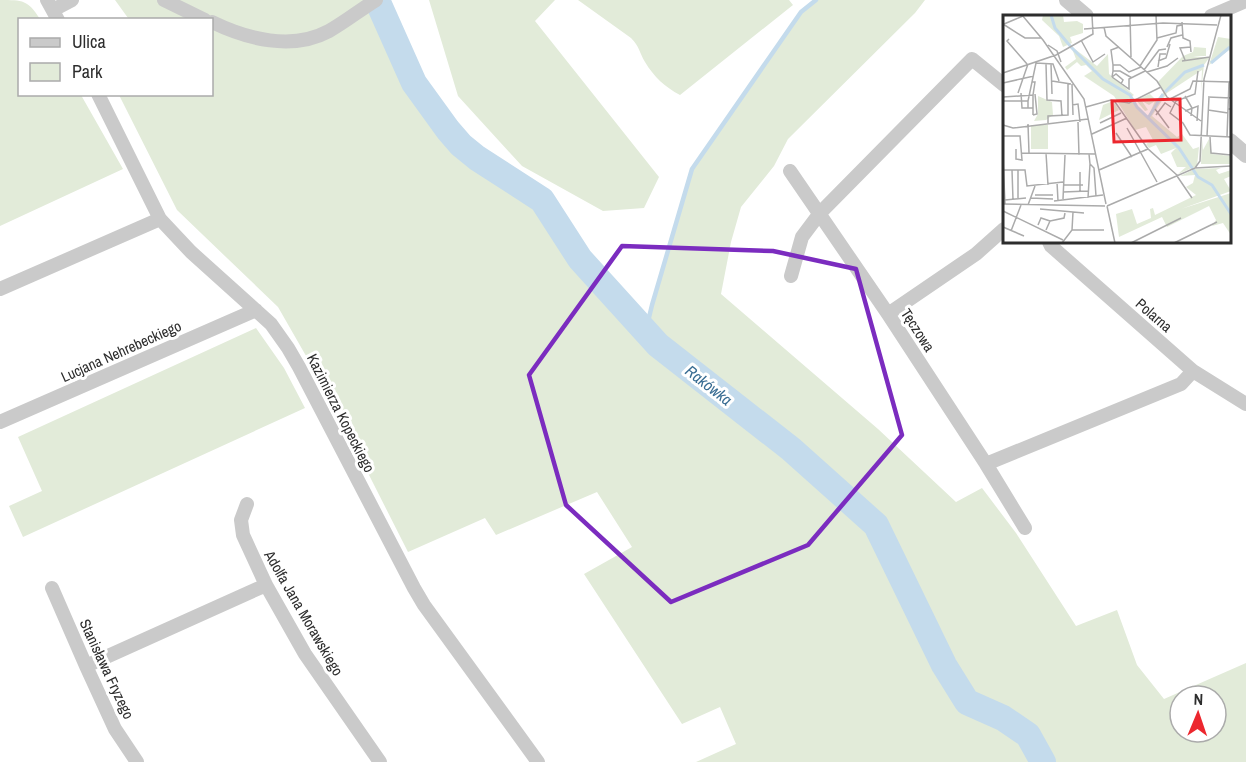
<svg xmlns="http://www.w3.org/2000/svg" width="1246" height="762" font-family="'Archivo Narrow',sans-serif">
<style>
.green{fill:#e2ebd9;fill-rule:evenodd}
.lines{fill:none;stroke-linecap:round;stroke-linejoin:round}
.stream{stroke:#c4dbec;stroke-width:4.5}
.river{stroke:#c4dbec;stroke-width:26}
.minor{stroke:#cacaca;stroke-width:14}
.tertiary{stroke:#cacaca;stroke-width:16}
.marked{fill:none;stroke:#7b2cbf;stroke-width:4.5;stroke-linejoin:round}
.labels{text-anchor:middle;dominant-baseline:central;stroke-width:6;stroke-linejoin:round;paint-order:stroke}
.street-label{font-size:15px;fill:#2d2d2d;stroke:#fff}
.water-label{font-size:16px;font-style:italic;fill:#386c92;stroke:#fff}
.inset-river{fill:none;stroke:#c4dbec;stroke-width:3}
.inset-road{fill:none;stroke:#ababab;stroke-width:1.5}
.view{fill:#ec272e;fill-opacity:0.15;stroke:#ec272e;stroke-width:3}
.inset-edge{fill:none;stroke:#2d2d2d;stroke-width:3}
</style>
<rect width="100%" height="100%" fill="#fff"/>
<path class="green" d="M0,0c23,0 28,0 40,19l-20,1v74l61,1 42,74 -123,57z
M115,0h262l37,83 34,47 13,15 16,13 65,42 38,59 66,71 6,-25 40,-136 109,-157 15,-12h109l-10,13 -127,126 -14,27 -33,41 -10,35 -10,52 157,135 78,73 26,-14 34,45 60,93 41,-16 20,55 27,34 82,-36v99h-550l40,-18 -16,-37 -38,17 -98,-150 48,-27 -35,-55 -101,43 -11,-17 -77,34 -79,-156 -51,-89 -101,-97 -58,-115 93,-1v-74l-86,-1 2,-1zM1180,696h36v36h-36z
M429,0h126l-20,21 124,156 -15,31 -41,3 -81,-45 -64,-70z
M578,0h211l4,5 -113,90c-15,-8 -26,-18 -35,-33 -6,-10 -5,-15 -14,-24z
M256,328l28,40 21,40 -282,129 -14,-31 33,-15 -24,-54z"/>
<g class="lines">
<path class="stream" d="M646,330l6,-25 40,-136 109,-157 15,-12"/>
<path class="river" d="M377,0l37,83 34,47 13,15 16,13 65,42 38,59 78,86 133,104 85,76 68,140 23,37 36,16 25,17 15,27"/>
<path class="minor" d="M47,0l11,20
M164,0l41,20
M53,10l19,-10
M1211,16l35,-15
M212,22c35,17 80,29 117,9 16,-9 31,-21 47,-31
M98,94l62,125 31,33 80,72 17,24 11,19 115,221 10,17 114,157
M790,171l98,143 98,150 39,64
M1049,242l2,4 142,125 53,33
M791,276l11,-39 18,-24 152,-154 32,26
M0,289l160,-70
M888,314l88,-60 28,-25
M0,422l256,-112
M986,464l195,-80 12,-13
M247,504l-6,16 2,15 23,50 39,69 75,108
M52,588l34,78 29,63 22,33
M86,666l180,-81"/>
<path class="tertiary" d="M1067,0l19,16
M1230,141l16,14"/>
</g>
<path class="marked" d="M622,246l151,5 83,18 46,166 -94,110 -137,57 -105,-97 -37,-130z"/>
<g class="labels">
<g class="street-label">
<text transform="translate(1154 315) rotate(41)">Polarna</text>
<text transform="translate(918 330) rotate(57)">Tęczowa</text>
<text transform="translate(121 351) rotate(-24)">Lucjana Nehrebeckiego</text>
<text transform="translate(341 413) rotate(63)">Kazimierza Kopeckiego</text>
<text transform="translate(304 613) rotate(60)">Adolfa Jana Morawskiego</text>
<text transform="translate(107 669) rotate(65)">Stanisława Fryzego</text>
</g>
<g class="water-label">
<text transform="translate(709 385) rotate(38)">Rakówka</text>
</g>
</g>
<g transform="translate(1003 15)">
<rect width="228" height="228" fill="#fff"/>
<path d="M40,0h20l1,7 13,-1 6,3v9l-13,4 2,6 -9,4 -4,-11 -17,-16zM215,22l13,2v15l-2,-4 -20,15zM68,31l26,20 11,-12 1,20 25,21 -3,2 4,8 13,12 7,-16 -6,4 -7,-4 6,9 -3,1 -9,-11 14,-6 6,6 8,-8 -6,-10 25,-26 10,-4 1,-5 12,1v8h-13l16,2 -5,7 -3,27 1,-22 -35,23 -15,23 25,21 5,-3 11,15 6,-2 -2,19 -19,8 8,-7h-9l-6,-14 5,-5 -15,6 -5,-9 -7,3 -3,-4 7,-4 -7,-13 -11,3 -21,-34 -30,-20 8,-5 -6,-6 -5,1 -4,-4 -10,8 -2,-3 11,-8zM35,81l14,6 1,13 -7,5 -12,1 4,-7zM110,86l6,9 -20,10 4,-15zM28,110h17v24h-17zM199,123l1,12 6,-11 3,15 19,2v8h-30zM218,153l-5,2 3,4 12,-4v6l-7,3 7,12 -50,18 50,-16v42l-8,-12 -11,3 4,-6 -7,-14 -42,21 -5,-10 -43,20 -3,-23 16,-5 5,15 14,-6 -1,-9 3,-1 2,7 41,-20 -10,-8 7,-4 2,-8 -15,1 15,-7z" fill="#e2ebd9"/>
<path class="inset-river" d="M48,0l4,13 16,19 32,32 27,16 7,12 42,41 19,29 14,8 19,29M208,48l19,-16M162,77l20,-20 19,-7M145,103l15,-24"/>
<path class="inset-road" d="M19,0l21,25M127,0l1,42M179,7l1,16 7,3 1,11M0,9l22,14h16M1,9l19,-8M101,12l2,9 51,45 10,16 34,24M81,14l79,-6 54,2M154,23l19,-5 1,-7 5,-1M6,24l-2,2 20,23M40,25l41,59 22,105M78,25l12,22 12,-8M45,30l9,6 4,11M164,32l4,-9 11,-3M182,45l-5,-12 11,-1M155,46l8,-3 4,-14M179,46l28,-4M43,49l1,36 14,1 1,15M48,49l1,30M110,50l-2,-15 8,-3M137,51l17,-26 -1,-25M155,52l2,-13h6M141,55l15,-20 7,-1M110,56v-6h7l9,7 12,-5M195,56l-3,23 -19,7 -6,12 13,10 7,12 41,2M144,57l20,-6 11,-8M0,58l53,-18 37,-21 -1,-19M109,62l17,12v-10l16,-8M109,62l1,-6h7l12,7M109,62l4,-3 7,6 -2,4M49,66l19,3M0,68l31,-7M69,69l1,31M15,78l10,-29M18,78l1,15h11M182,81l7,12 -1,8M0,82l30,-2 2,-13h-3M205,82l23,1M167,84l20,-10 3,-8 38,1M0,86h25v7M25,86l8,-38 17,1 6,17M112,87l33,47M69,90l6,-1 2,18M83,92l25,-7 18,3 32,-16M152,94l14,19M225,94l1,-27M205,95l20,3M182,96l13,-5 -1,15M30,100l4,-1 -2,-20M30,100v-20M153,100l9,-12 6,4M75,107l1,33M45,108v-7l20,-1v-31M97,108l21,-10M25,109l1,29M0,110l10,3 75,-9M124,113l30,54M113,118l16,24M89,119l35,-16M0,121h17l2,24 -6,-1v-10M204,121l2,-39M207,122l1,16 20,2M224,122l1,-28h3M19,138l73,1M43,138l2,32M86,139l1,10 4,4 2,28M0,143l2,46M192,153l5,-7 4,-82 17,-64M0,155h22l2,16 36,-4M9,155l1,30M96,155l49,-21 30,27M77,157v20M174,161l15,22M54,167l1,19M60,170h20M60,177l25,-1M32,180h18M15,183v-28M28,183l22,1M85,183l2,-34M60,184l2,-44M2,185l21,-2M51,186l49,-6M0,189l102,2M25,190l7,-19M104,191l88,-38 36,-2M104,191l8,37M37,194l44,4M0,196l60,29M47,206l14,-3 1,-5M35,210l3,-7 9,3 -4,9M0,212l21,9M69,215h32M8,216l10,-26M59,228l10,-13 1,-18M128,228l50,-25M171,228l43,-21"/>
<path class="view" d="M177,84l1,41 -67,2 -2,-41z"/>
<rect width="228" height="228" class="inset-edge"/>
</g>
<rect x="18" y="18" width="195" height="78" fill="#ffffff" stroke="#ababab" stroke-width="1.5"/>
<rect x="30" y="38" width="30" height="9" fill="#cacaca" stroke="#ababab" stroke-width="1.5"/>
<text x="72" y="48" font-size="18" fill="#2d2d2d">Ulica</text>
<rect x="30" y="63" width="30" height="18" fill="#e2ebd9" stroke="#ababab" stroke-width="1.5"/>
<text x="72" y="78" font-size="18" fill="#2d2d2d">Park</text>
<g transform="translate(1198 714) rotate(2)"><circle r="28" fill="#ffffff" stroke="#ababab" stroke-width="1.5"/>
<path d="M0-4.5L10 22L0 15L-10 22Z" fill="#ec272e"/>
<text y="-9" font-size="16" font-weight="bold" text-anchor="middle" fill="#2d2d2d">N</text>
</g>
</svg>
